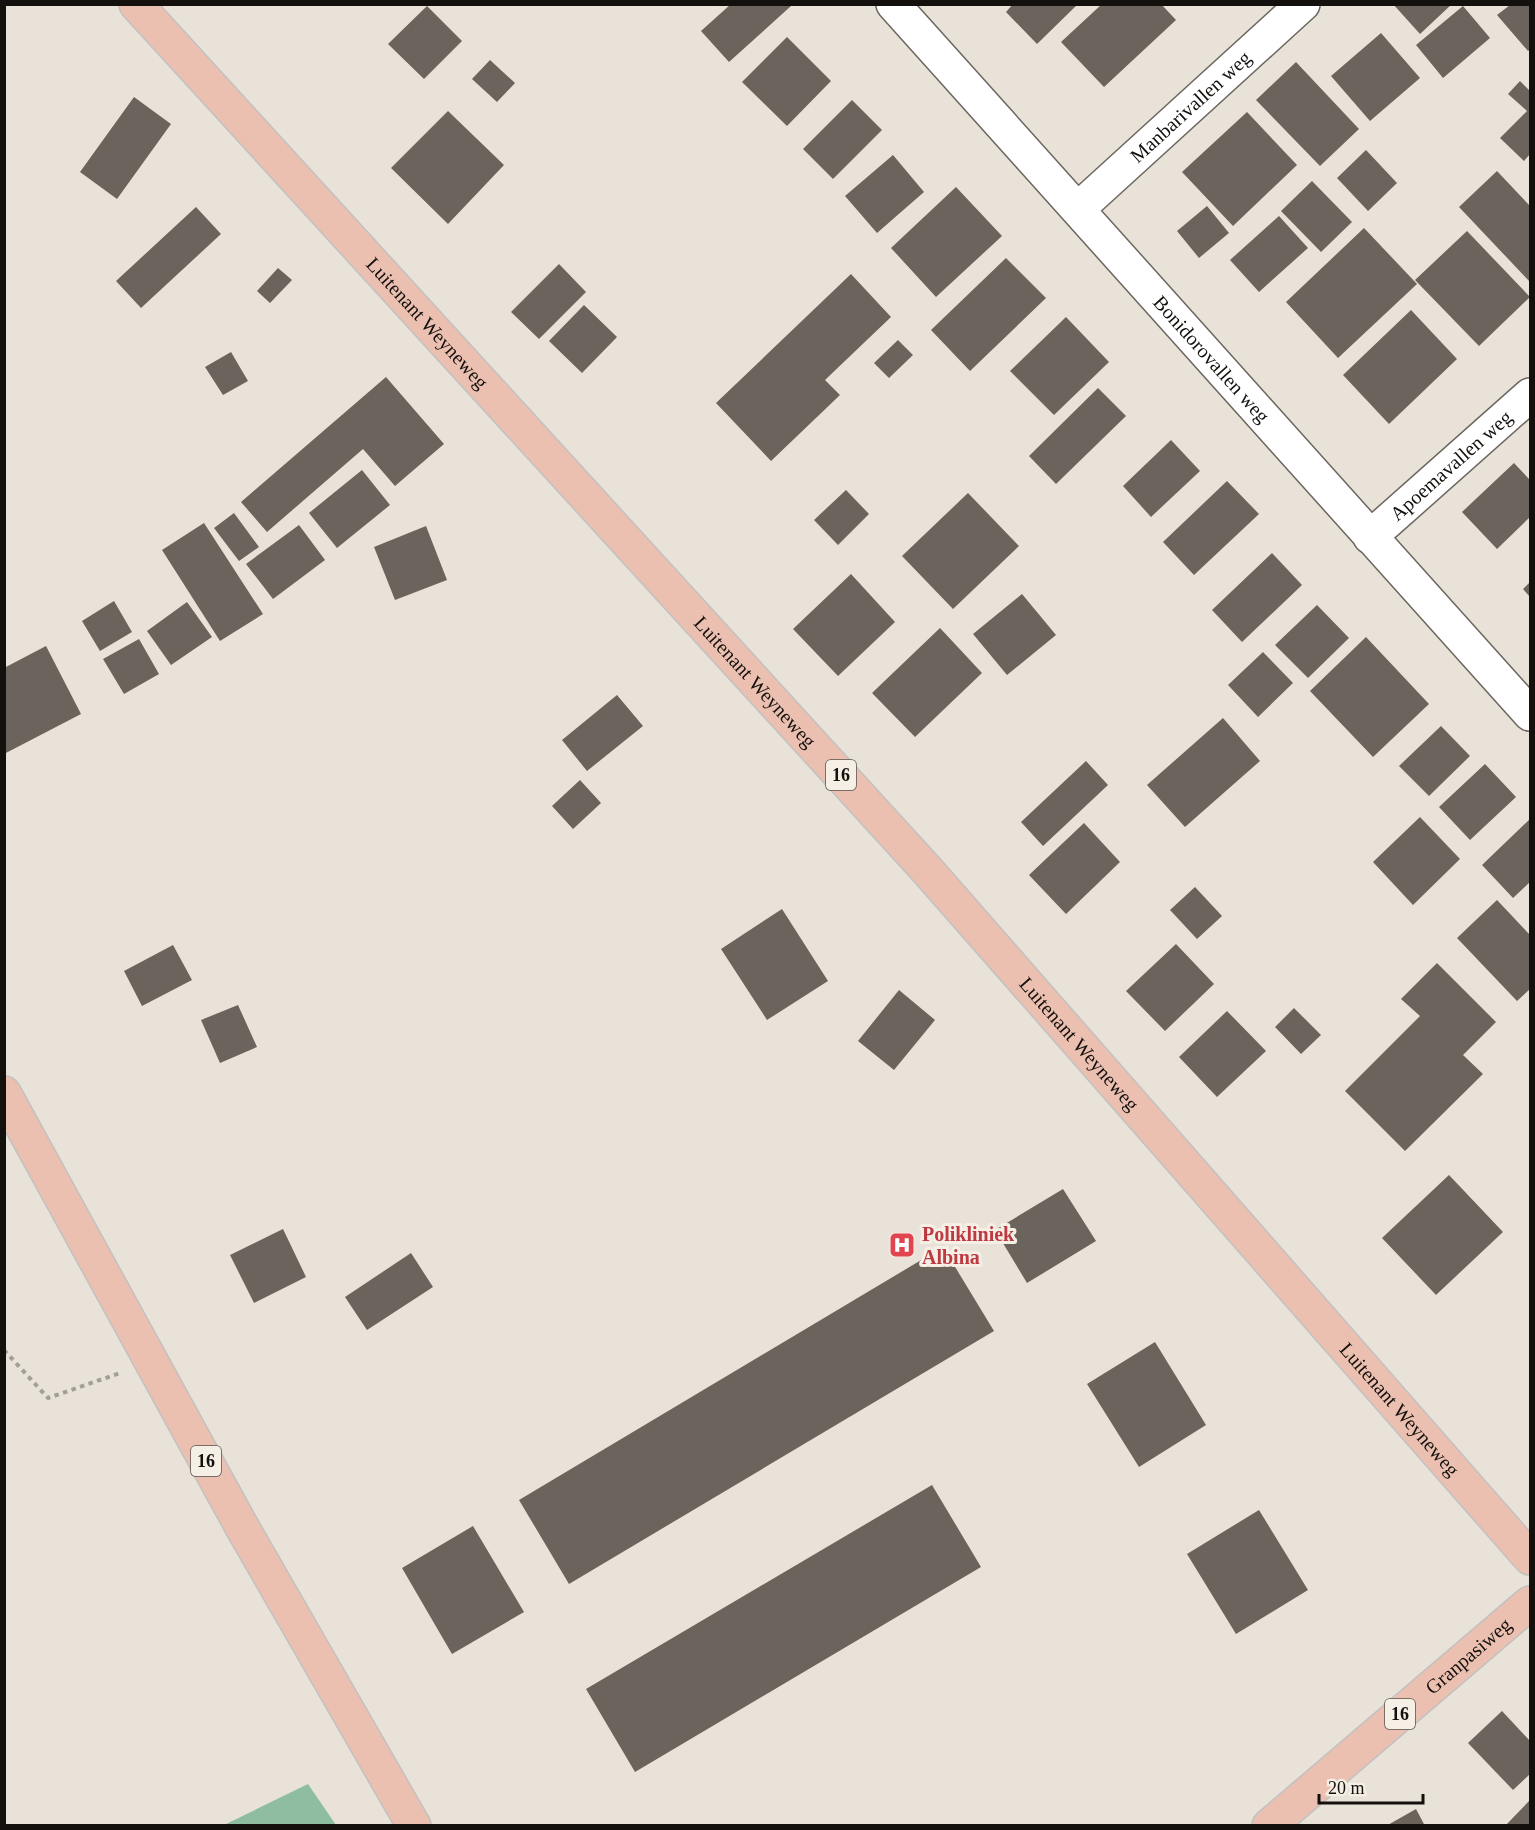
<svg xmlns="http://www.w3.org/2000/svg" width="1535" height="1830" font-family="Georgia,serif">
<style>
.forest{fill:#8ebda1}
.building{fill:#6a645d}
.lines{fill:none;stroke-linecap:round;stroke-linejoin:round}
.minor-casing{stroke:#6c665f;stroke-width:36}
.primary-casing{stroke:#c2c1c0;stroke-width:36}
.path{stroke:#a39e97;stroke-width:4;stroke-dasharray:4.5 4.5;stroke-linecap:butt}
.minor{stroke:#fff;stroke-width:33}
.primary{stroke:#ecc0b1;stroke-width:33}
.labels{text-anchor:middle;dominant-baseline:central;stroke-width:6;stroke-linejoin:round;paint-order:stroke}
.shield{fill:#f6efe6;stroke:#57534e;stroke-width:1.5}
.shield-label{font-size:18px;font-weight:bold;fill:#13100d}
.street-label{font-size:20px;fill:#13100d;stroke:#f6efe6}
.health-label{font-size:20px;font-weight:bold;fill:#be3a42;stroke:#f6efe6;text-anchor:start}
</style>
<rect width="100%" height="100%" fill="#e9e2d9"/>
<path class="forest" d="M308,1784l28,41h-112z"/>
<path class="building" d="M731,4h59l1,2 -62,56 -28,-31z
M1013,4h65l-41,40 -31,-32z
M1102,4h59l15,16 -72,67 -43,-45z
M1393,4h59l-32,30z
M1510,5h20v44l-2,2 -31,-36z
M427,6l35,35 -38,38 -36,-35z
M1463,6l27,32 -47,40 -27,-33z
M1381,33l39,45 -50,43 -39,-45z
M787,37l44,44 -44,45 -45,-44z
M490,60l25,23 -18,19 -25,-23z
M1296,62l63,67 -39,37 -64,-66z
M1520,81l10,10v63l-6,7 -24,-23 27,-27 -19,-17z
M134,97l37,27 -54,75 -37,-27z
M852,100l30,30 -49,49 -30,-30z
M448,111l56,54 -56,59 -57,-56z
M1247,112l50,53 -64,61 -51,-54z
M1366,150l31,33 -29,28 -31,-33z
M893,155l31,37 -47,41 -32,-37z
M1497,171l33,35v76l-71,-75z
M1312,181l40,41 -31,30 -40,-41z
M956,187l46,49 -66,61 -45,-49z
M1207,206l22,27 -30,25 -22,-27z
M196,207l25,27 -80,74 -25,-27z
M1279,216l29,32 -49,44 -29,-32z
M1364,228l53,56 -79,74 -52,-56z
M1467,231l63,66 -51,49 -64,-66z
M1006,258l40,40 -76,73 -39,-41z
M559,264l27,28 -47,47 -28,-27z
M278,268l14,12 -22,23 -13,-12z
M851,274l40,43 -66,63 15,15 -69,66 -55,-58z
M584,305l33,32 -35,36 -33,-32z
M1411,310l46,49 -68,65 -46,-49z
M1066,317l43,45 -55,53 -44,-44z
M898,340l15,15 -24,23 -15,-15z
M231,352l17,29 -25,14 -18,-28z
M386,377l58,67 -49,42 -32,-37 -96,83 -26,-30z
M1098,388l28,28 -70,68 -27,-28z
M1171,440l29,31 -49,46 -28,-31z
M1514,463l16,17v37l-33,32 -35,-37z
M362,470l28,35 -53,43 -28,-35z
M1227,481l32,33 -65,61 -31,-33z
M846,490l23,24 -31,31 -24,-25z
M968,493l51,53 -66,63 -51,-53z
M234,513l25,34 -20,14 -25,-33z
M204,523l59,91 -43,27 -58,-91z
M299,525l26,35 -52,39 -27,-35z
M426,526l21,54 -52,20 -21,-53z
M1272,553l30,32 -60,57 -30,-32z
M851,574l44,48 -57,54 -45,-47z
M1530,582v15l-7,-8z
M1022,594l34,41 -49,40 -34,-41z
M114,601l18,31 -32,19 -18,-30z
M187,602l25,35 -41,28 -24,-34z
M1317,605l32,33 -41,40 -33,-33z
M940,628l42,45 -67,64 -43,-44z
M1366,637l63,67 -56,53 -63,-66z
M139,639l20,35 -35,20 -21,-35z
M46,646l35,68 -77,40v-86z
M1263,652l30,31 -35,34 -30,-32z
M617,695l26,31 -56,45 -25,-31z
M1223,718l37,43 -75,66 -38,-42z
M1441,726l29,30 -41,40 -30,-30z
M1086,761l22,24 -65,61 -22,-24z
M1485,764l31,33 -46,43 -31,-33z
M580,780l21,23 -28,26 -21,-23z
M1420,817l40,42 -47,46 -40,-43z
M1530,819v63l-17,16 -31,-33z
M1084,823l36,39 -54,52 -37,-39z
M1195,887l27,29 -25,23 -27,-29z
M1497,900l33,35v54l-13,12 -60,-63z
M782,909l46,72 -61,39 -46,-71z
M1176,944l38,40 -49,47 -39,-40z
M173,945l19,35 -50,26 -18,-35z
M1437,963l59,59 -33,33 20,19 -78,77 -60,-60 75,-75 -19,-17z
M899,990l36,30 -41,50 -36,-29z
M238,1005l19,42 -37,16 -19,-43z
M1294,1008l27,27 -20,19 -26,-27z
M1227,1011l39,40 -49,46 -38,-40z
M1449,1175l54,57 -67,63 -54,-57z
M1063,1189l33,52 -69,42 -32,-53z
M283,1229l23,48 -52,26 -24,-48z
M943,1247l51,84 -425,253 -50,-84z
M411,1253l22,34 -66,43 -22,-33z
M1155,1342l51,83 -67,42 -52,-83z
M932,1485l49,82 -346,205 -49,-83z
M1259,1510l49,80 -72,44 -49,-80z
M473,1526l51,86 -72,42 -50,-86z
M1502,1711l28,30v33l-17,16 -45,-47z
M1530,1800v26h-25z
M1416,1809l9,17h-39z"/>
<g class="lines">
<g class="minor-casing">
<g id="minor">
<path id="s1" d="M893,4l637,710"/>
<path id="s2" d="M1078,209l225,-205"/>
<path id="s3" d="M1370,537l160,-142"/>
</g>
</g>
<g class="primary-casing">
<g id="primary">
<path id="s4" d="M136,4l791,866 603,688"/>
<path d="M4,1093l238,434 172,299"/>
<path id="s5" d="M1269,1826l261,-223"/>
</g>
</g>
<path class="path" d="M4,1350l44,48 72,-25"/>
<use href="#minor" class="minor"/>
<use href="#primary" class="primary"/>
</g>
<defs>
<g id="hospital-square" transform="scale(1.35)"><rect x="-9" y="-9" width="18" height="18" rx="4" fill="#e0444e" stroke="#f6efe6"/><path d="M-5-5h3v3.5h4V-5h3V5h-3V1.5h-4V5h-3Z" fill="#fff"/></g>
</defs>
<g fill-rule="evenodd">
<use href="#hospital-square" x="902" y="1245"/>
</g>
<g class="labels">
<g class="shield">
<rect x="826" y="760" width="30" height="30" rx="4.5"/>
<rect x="191" y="1446" width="30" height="30" rx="4.5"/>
<rect x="1385" y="1699" width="30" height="30" rx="4.5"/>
</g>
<g class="shield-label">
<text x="841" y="775">16</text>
<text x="206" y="1461">16</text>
<text x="1400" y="1714">16</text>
</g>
<g class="street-label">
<text stroke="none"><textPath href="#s2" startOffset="152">Manbarivallen weg</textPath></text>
<text stroke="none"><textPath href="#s4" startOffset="432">Luitenant Weyneweg</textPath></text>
<text stroke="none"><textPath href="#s1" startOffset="477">Bonidorovallen weg</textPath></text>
<text stroke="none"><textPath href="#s3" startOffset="108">Apoemavallen weg</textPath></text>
<text stroke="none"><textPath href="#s4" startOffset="918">Luitenant Weyneweg</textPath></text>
<text stroke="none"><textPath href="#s4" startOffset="1404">Luitenant Weyneweg</textPath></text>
<text stroke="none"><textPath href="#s4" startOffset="1890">Luitenant Weyneweg</textPath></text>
<text stroke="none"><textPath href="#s5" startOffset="262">Granpasiweg</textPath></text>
</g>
<g class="health-label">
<text x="922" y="1234">Polikliniek<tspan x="922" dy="23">Albina</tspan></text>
</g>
</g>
<rect width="1535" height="1830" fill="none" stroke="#13100d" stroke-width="12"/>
<path d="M1319 1794v9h104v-9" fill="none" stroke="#13100d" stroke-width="3"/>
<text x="1328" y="1794" font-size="18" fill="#13100d" stroke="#f6efe6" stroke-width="4.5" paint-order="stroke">20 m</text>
</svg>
